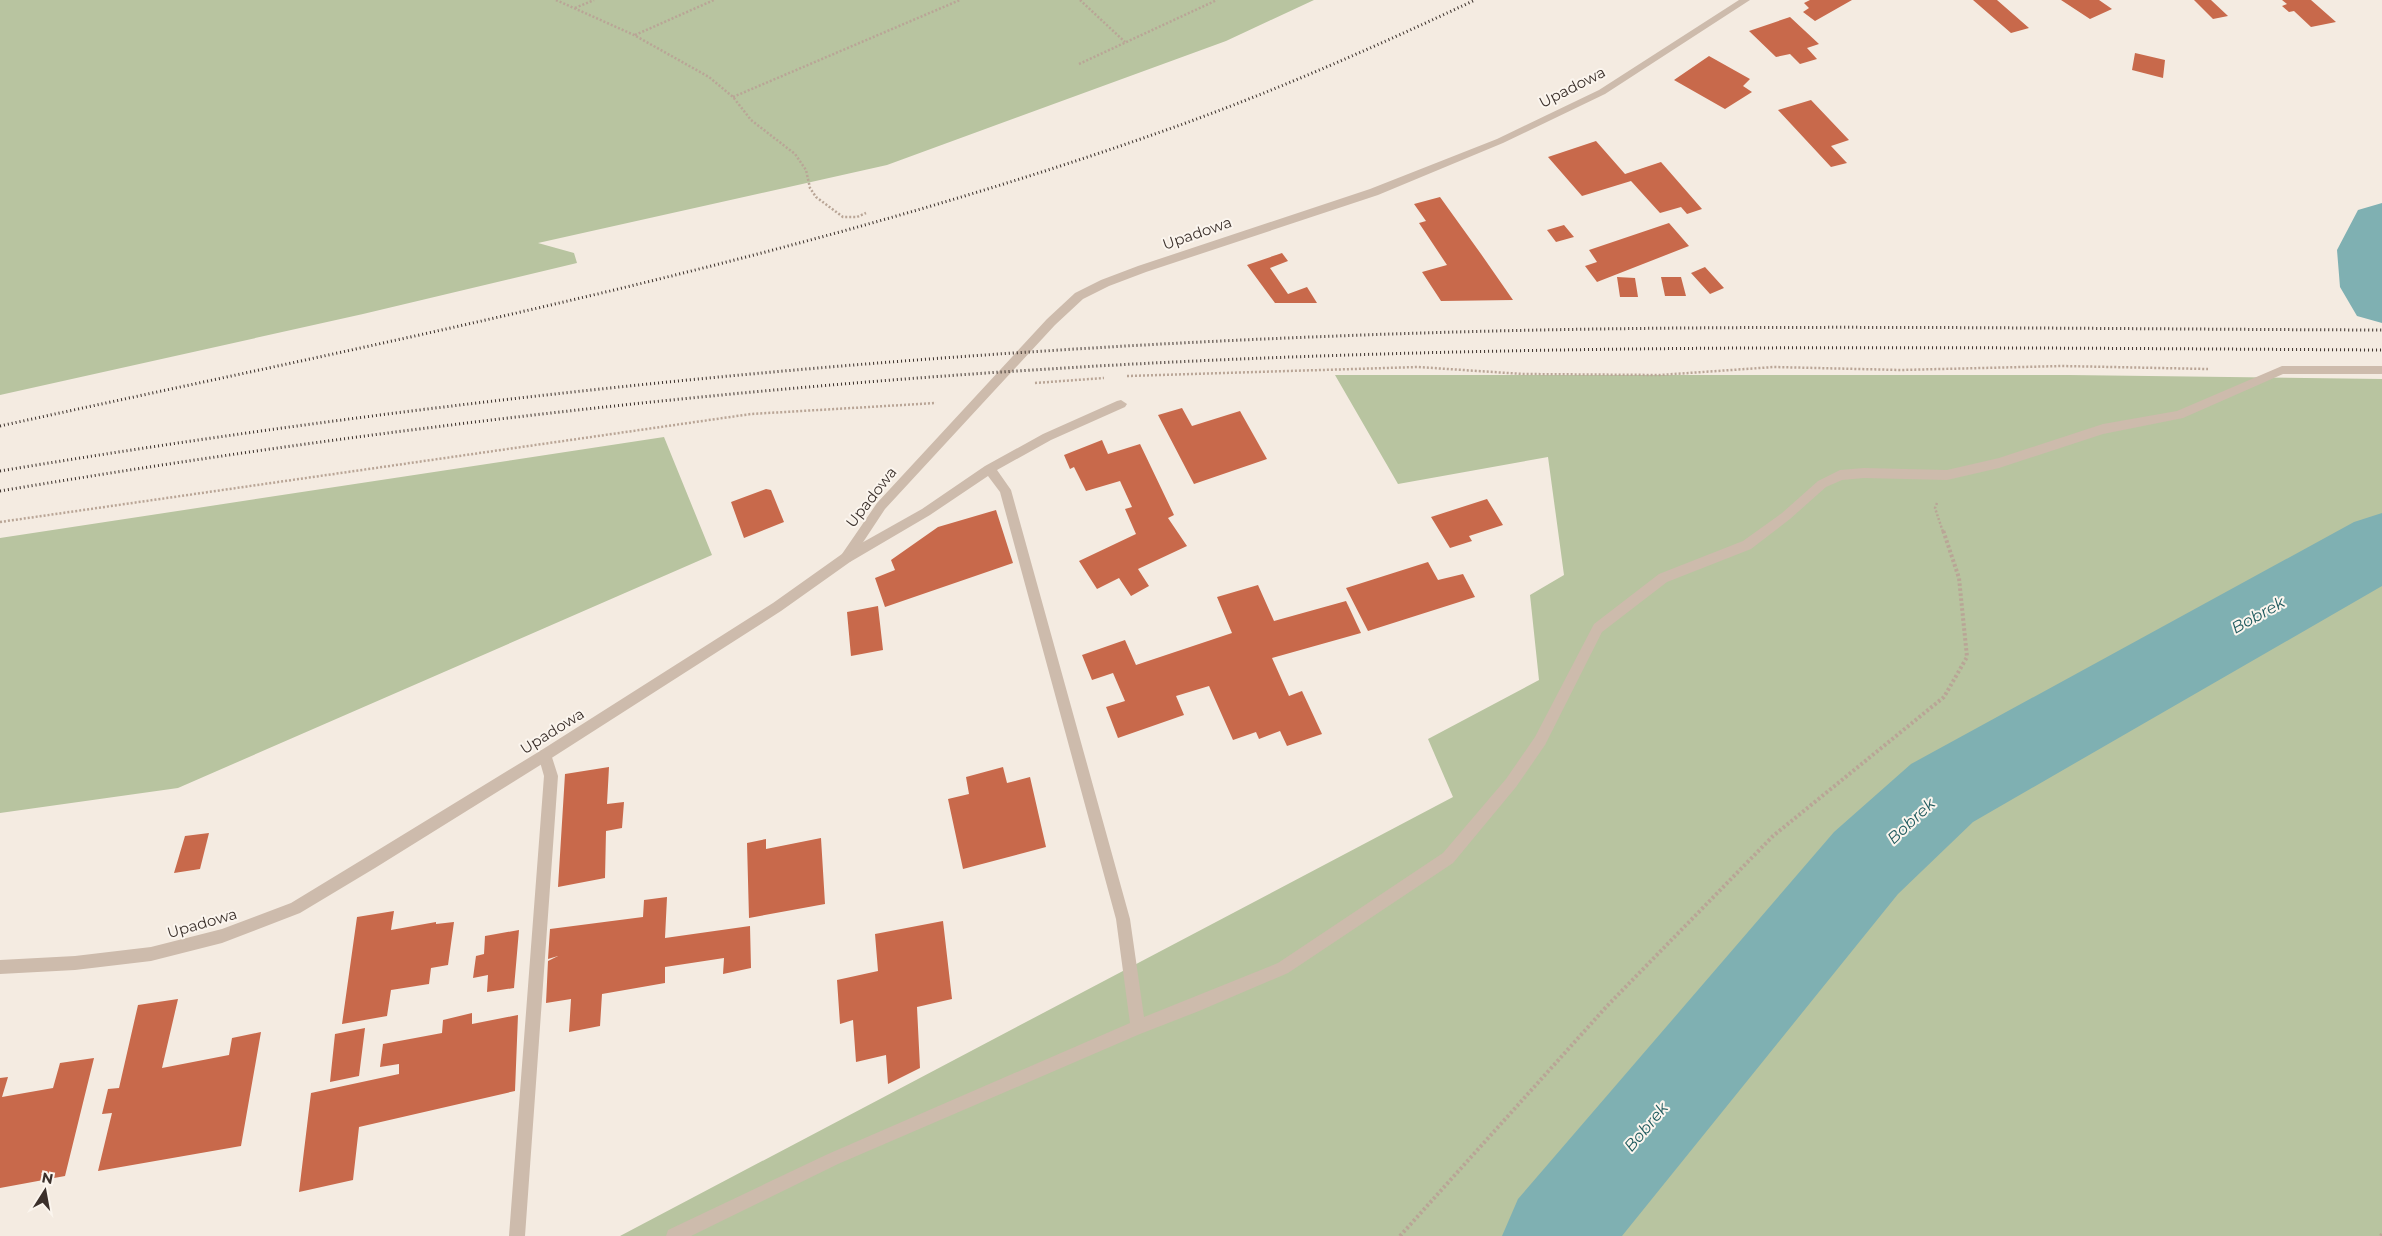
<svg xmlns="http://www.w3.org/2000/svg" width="2382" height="1236" font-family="Montserrat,sans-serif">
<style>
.green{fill:#b8c4a0}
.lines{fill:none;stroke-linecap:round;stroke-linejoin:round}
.river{fill:#7fb0b2;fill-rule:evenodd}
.building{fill:#c8694b}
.path-far1{stroke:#b9a596;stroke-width:2.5;stroke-dasharray:2 2;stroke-linecap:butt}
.path{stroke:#b9a596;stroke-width:4;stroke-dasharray:2.5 2.5;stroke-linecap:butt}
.lane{fill:#cdbbac;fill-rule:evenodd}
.street{fill:#cdbbac;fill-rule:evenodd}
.rail{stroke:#3b302b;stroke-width:3;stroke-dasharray:1 3;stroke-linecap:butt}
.labels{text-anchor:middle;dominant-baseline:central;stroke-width:4;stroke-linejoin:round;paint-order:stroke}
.street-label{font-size:15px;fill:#3b302b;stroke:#fbf5ee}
.water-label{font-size:16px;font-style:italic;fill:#1f5a5e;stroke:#fbf5ee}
</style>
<rect width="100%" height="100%" fill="#f4ebe1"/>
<path class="green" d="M0,0h1314l-88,41 -339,124 -349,78 36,10 3,10 -214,51 -363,81z
M1335,375h734l313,4v857h-1762l833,-439 -25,-58 111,-59 -9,-85 34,-20 -16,-118 -150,27z
M664,437l48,118 -534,233 -178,25v-275z"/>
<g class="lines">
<path class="river" d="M2382,203v120l-25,-7 -17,-29 -3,-37 21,-40z
M2382,513v73l-409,236 -75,72 -276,342h-120l16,-37 316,-367 77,-68 443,-242z"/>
</g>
<path class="building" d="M1810,0h42l-37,21 -12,-9 6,-4 -5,-5z
M1973,0h24l32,28 -18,5z
M2061,0h38l13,9 -22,10z
M2194,0h17l17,16 -15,3z
M2282,0h29l25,22 -25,5 -17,-16 -5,1 -7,-6 5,-2z
M1790,17l29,27 -12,4 10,11 -17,5 -10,-10 -14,3 -27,-26z
M2135,53l30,7 -2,18 -31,-8z
M1709,56l41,23 -7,7 9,6 -27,17 -51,-29z
M1811,100l38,40 -18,6 16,17 -16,4 -53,-57z
M1596,141l29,33 36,-12 41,47 -15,5 -6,-7 -21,6 -29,-32 -49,15 -34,-39z
M1440,197l41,57 32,46 -72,1 -19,-29 25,-7 -28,-42 7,-2 -12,-17z
M1669,223l20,23 -92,36 -12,-16 12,-4 -8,-12z
M1564,225l10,12 -18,5 -9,-12z
M1282,253l6,8 -18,7 18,26 19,-7 10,16h-42l-28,-38z
M1705,267l19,21 -14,6 -19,-21z
M1617,277l18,1 3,19h-18z
M1661,277h20l5,19h-21z
M1182,408l10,18 48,-15 27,48 -73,25 -36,-69z
M1102,440l6,14 32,-10 34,71 -6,3 19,28 -49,23 11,17 -18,10 -12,-18 -22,11 -18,-28 57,-27 -11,-25 7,-2 -12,-26 -34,10 -12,-24 -4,2 -6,-14z
M766,489l5,1 13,32 -40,16 -13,-36z
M1487,499l16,26 -34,11 3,5 -22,7 -19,-31z
M996,510l17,53 -128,44 -10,-29 20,-8 -4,-10 47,-33z
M1428,562l10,18 25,-6 12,23 -107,34 -22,-43z
M1258,585l16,36 72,-20 15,32 -89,25 17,38 13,-5 20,43 -35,12 -7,-15 -21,8 -3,-7 -23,8 -24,-54 -33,10 8,19 -66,23 -12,-31 19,-6 -12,-28 -21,7 -10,-25 43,-15 11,25 96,-32 -15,-36z
M878,606l5,44 -32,6 -4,-44z
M609,767l-2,37 17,-2 -2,26 -16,3 -1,47 -47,9 7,-113z
M1003,767l4,16 23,-6 16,70 -83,22 -15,-70 21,-5 -3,-17z
M209,833l-9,36 -26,4 11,-37z
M821,838l4,66 -76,14 -2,-75 19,-4v10z
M667,897l-2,41 85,-12 1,42 -28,6 1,-16 -59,9v16l-63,11 -2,32 -31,6 2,-33 -25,4 2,-42 10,-5 -10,3 2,-30 93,-12 1,-17z
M394,911l-3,19 45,-8v2l18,-2 -6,43 -17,3 -2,16 -38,6 -4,26 -45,8 15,-107z
M943,921l9,78 -35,8 3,61 -32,16 -2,-29 -30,7 -3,-42 -13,4 -3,-44 41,-9 -3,-37z
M519,930l-5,58 -27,4 1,-17 -15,3 3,-22 8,-2 1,-18z
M178,999l-16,69 67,-13 3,-17 29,-6 -20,114 -143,25 14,-58 -10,1 6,-25 11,-1 19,-83z
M472,1013v11l46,-9 -3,76 -156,36 -6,53 -54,12 12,-99 88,-19v-10l-19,3 3,-23 59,-11 1,-13z
M365,1028l-6,48 -29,6 5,-48z
M94,1058l-29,118 -65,12v-110l8,-1 -6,20 51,-9 7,-25z"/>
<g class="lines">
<path class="path-far1" d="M556,0l78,35 75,42 24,20 18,23 44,34 11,16 4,18 6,9 27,20h14l9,-4
M1080,0l45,42
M575,8l19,-8
M635,35l79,-35
M1079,64l138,-64
M733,97l227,-97
M1127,376l291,-9 105,7 137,1 114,-8 127,3 161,-4 146,3
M1035,383l69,-5
M1937,503l-2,5 8,24
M0,522l751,-108 185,-11"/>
<path class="path" d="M1400,1236l207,-230 166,-170 171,-139 23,-40 -8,-79 -16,-48
M2381,1236l1,-2"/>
<path class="lane" d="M2282,366h100v8h-99l-100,44 -80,16 -104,34 -52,12 -83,-2 -22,2 -16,7 -36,32 -39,30 -84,33 -65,50 -57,113 -29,42 -63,76 -165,110 -89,38 -59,23 -302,130 -147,72h-25l2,-6 160,-76 302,-131 -14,-104 -116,-427 -12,-16 -58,39 -80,47h-8l-2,-4 2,-4 80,-45 63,-43 58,-32 74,-33 4,-1 6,4 -2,3 -74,33 -54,30 14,20 119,429 14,98 134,-54 165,-110 63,-74 29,-42 59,-113 65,-50 84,-33 39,-28 36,-32 22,-11 24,-2 83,2 52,-12 104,-34 74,-13z
M545,749l5,2 8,25 -33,460h-16l35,-460 -6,-21 2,-4z"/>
<path class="street" d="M1739,0h11l-145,94 -102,49 -125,52 -232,77 -37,14 -26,13 -28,26 -170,184 -35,53 -69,49 -231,148 -175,109 -75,45 -78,30 -71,18 -76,9 -75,4v-14l75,-4 76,-9 71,-18 69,-26 74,-45 175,-107 233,-148 69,-49 35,-51 170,-184 28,-26 26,-13 37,-14 232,-77 127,-50 102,-49z"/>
<path class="rail" d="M0,426c392,-86 790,-162 1169,-297 104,-37 206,-82 306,-129
M0,471c445,-74 887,-118 1337,-135 348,-14 697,-7 1045,-6
M0,491c410,-69 826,-115 1241,-132 380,-16 761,-11 1141,-9"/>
</g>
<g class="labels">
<g class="street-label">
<text transform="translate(1572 87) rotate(-27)">Upadowa</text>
<text transform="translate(1197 233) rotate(-19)">Upadowa</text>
<text transform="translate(871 497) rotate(-52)">Upadowa</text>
<text transform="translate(552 731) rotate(-32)">Upadowa</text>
<text transform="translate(202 923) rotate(-16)">Upadowa</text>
</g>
<g class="water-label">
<text transform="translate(2258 615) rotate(-29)">Bobrek</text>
<text transform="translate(1911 821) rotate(-43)">Bobrek</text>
<text transform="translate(1646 1127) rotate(-50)">Bobrek</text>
</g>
</g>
<g transform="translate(45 1191) rotate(11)" stroke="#fbf5ee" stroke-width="4" paint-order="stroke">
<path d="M0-4L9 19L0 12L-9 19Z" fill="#3b302b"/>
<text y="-8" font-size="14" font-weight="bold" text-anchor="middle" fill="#3b302b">N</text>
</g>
</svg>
